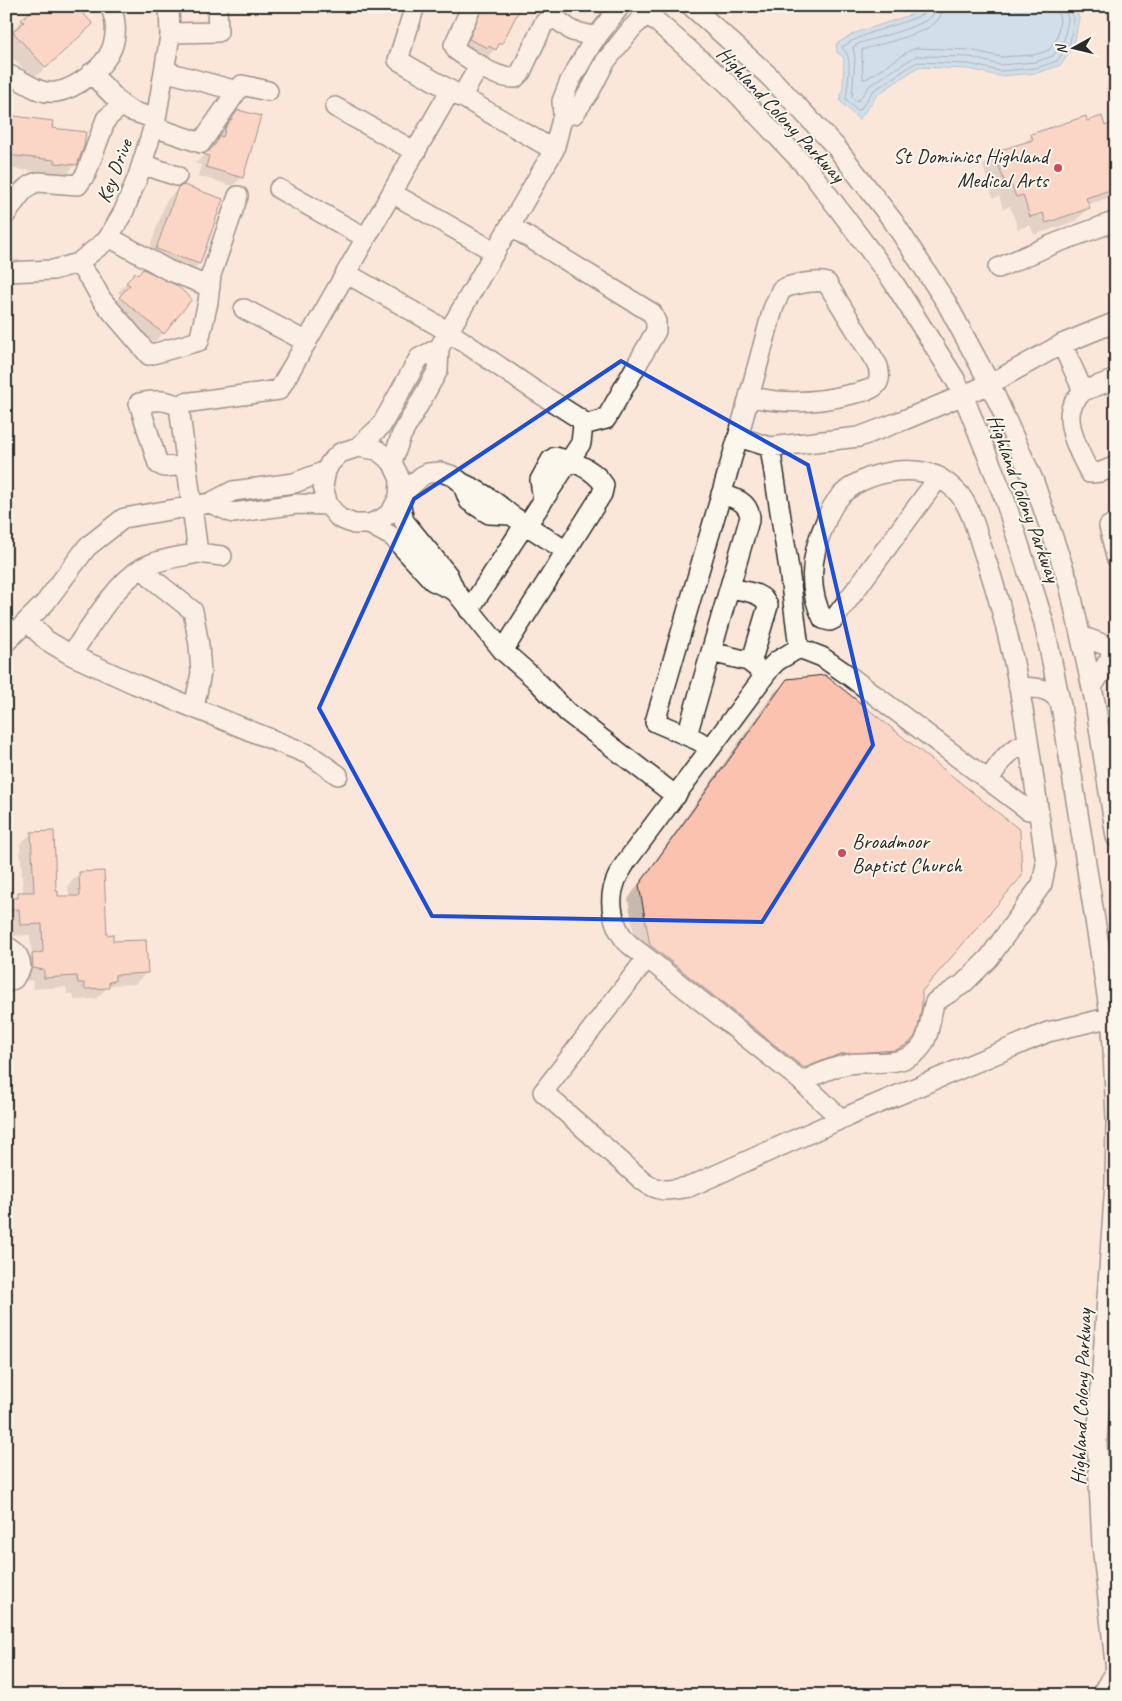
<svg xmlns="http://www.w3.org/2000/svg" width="1122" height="1701" font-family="Caveat,sans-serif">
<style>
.water{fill:#9ed4fd;stroke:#7090a9}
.shadow{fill:#0003}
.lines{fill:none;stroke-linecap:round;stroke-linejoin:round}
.shore{stroke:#596f7f;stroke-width:1}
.building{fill:#fbc2b0;stroke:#2b2b2b}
.minor-casing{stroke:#2b2b2b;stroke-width:22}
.minor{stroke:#fbf7ec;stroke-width:19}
.marked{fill:none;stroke:#1d4ed8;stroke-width:4;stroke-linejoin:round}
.poi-dot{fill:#d1495b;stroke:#fbf7ec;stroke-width:2}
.labels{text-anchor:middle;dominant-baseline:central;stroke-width:4;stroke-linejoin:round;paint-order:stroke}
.street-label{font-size:21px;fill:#2b2b2b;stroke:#fbf7ec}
.poi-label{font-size:21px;fill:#2b2b2b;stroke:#fbf7ec;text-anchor:end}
</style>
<rect width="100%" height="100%" fill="#fbe7da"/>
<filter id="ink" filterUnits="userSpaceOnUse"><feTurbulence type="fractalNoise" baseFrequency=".02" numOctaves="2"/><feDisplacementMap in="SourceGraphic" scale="10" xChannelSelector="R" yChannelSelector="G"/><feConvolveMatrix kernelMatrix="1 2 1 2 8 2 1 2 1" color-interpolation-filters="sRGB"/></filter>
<g filter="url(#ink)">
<path class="water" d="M928,6h146l5,12 -5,27 -13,20 -24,8 -38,3 -30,-7 -51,-2 -41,28 -18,25 -19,-19 3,-14 1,-29 -7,-6 -1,-8 19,-11 55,-18z"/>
<path class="shadow" d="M471,6h47l-17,37 -15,15 -6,-4 -2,2 -16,-9z
M22,20l57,17 -46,42 -27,-29v-9l6,-6 -2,-2z
M1116,33v70l-5,-1 2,-11 -7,-1z
M6,108l6,1 -1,8 40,12 25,35 -12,13 -21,-2v-3l-37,-4z
M238,111l4,66 -9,9 -35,-10 3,-11 -6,-2 13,-11 21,-31z
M1116,117v78l-29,10 1,3 -12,13 -42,14 -4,-10 -12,4 -8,-23 -7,3 -4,-13 -6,2 -10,-32 12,-13 28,-9 9,-9 55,-12 18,7z
M179,188l43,11 -23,65 -13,12 -41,-15 21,-60z
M135,274l28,59 -9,9 -43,-35 10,-12 -3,-3z
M6,320l6,51 -6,6z
M787,681l120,362 -13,14 -103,23 -153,-123 -10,-58 146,-206z
M32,833l25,65 12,-1 -1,-12 12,-12 26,63 40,37 -11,11 -25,1 -14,14 -22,1 -1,-6h-6l-1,-7 -33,2v-8l-11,-1 -1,-13 11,-10 -2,-22 -21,1 -1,-16h-2v-18l3,-3h4l6,-5 4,-1 -3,-49z"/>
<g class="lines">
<path class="shore" d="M929,6l-2,6c-27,15 -59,17 -85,35 1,4 5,5 6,10 3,10 -1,31 -2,42l10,11h4l13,-19 44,-29 52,2 31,7 36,-3 21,-7 13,-18 4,-24 -4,-13
M935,6c0,5 -1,8 -4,11 -13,11 -53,20 -71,26l-7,4 2,11 -3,39 3,4 4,-1 11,-15 46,-29 54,1 30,8 35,-3 18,-6 11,-16 4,-21 -4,-13
M943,6c-1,6 -2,11 -6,15 -13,14 -56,22 -75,29l1,29h3l43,-28 7,-3 54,2 31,7 33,-2 15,-5 8,-12 3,-18 -4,-14"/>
</g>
<path class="building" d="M36,6h40l17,18 -47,44 -33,-36 11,-10 -3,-2z
M483,6h38l-19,38 -2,-2 -4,8 -7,-4 -1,2 -19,-9z
M238,110l23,6 -18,62 -37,-11 3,-11 -6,-2 7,-4 4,-5h1l4,-9 4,1 3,-10z
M6,115l47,6 -1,7 34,4 -2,14 -7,19 -22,-2v-3l-49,-5z
M1086,116l1,5 15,-5 3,10 11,-4v66l-30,10 4,10 -44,15 -3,-10 -13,4 -7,-22 -7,2 -5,-13 -5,2 -12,-34 39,-12 -2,-6z
M184,185l39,14 -23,65 -44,-15 22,-62z
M143,269l33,16 16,14 -28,35 -45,-37 11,-12 -4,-2 9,-11 3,3z
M825,675l195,155 2,46 -100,115v14l-4,23 -3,8 -7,8 -12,6 -56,4 -36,14 -154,-123 -11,-60 148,-206z
M54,831l2,60h2v5h22l-1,-24 25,-1 3,64 6,-1v7l33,-1 2,33 -33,2v6l-6,1v6l-24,1 -1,-6h-6l-1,-7 -33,2v-8l-11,-2 -1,-14 11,-2 -1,-28 -22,1 -1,-16 -10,1 -1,-12h10v-6h16l-3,-60z"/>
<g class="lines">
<g class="minor-casing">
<path id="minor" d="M415,6l-17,54 156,90
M472,6l-18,39 3,6c18,11 36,27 58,27l6,-6 23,-49 11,-5 -4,-12
M639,6l89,78 82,87 82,109 63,99 8,16 41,102 40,126 17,83 51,321 4,92
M691,6l77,69 68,72 57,74 53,81 44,82 44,98 35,102 26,118 21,135
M555,18l17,13 25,6
M170,33l48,-1 -1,-26
M91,73l31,32 9,6 25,8
M6,74c18,5 30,21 50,18 20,-3 49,-25 56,-44 5,-14 4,-29 -2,-42
M237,91l5,-6 26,6
M461,97l19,-32
M335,107l81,45
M563,115l11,-1 16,-23 15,-29 27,-34 15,-14 2,-8
M154,127l47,16 36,-52 -73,-20
M142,164l35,12
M279,189l87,49
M392,193l103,59
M6,214c9,-11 17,-29 32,-32l40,3 8,-11 20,-55 16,-14
M510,226l142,87 4,9v9l-50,88 -23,6
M109,237l59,33 42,17
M78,263l14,19 10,18 47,55 50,-14 9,-39 3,-27 27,-79
M998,268l58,-25 60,-22
M6,272l47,-2 25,-7 29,-23 17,-29 14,-35 18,-57 14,-83 -1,-30
M346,273l103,59 82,56 49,31 3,6 -2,18 -54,82
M244,309l63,33
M1062,344l21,47c-3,4 -8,8 -10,13 -10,17 8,53 17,69l11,-1 15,-6
M1083,391l33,-12
M749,396c35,9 68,7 103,-2 8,-2 19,-3 25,-10 4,-6 2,-12 1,-18l-51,-83c-8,-4 -39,2 -46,7l-8,19 -35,128 32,10 89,-10 45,-17 86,-36 72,-40 54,-22
M179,406c-16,-7 -23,-6 -40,-3l19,61 6,3 23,-2
M358,447l23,-21 38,-68 20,-10
M770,447l19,122 10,79
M392,462l9,-26 37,-66 1,-22 115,-198 9,-35 -1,-14 8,-20 22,-38 28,-37
M462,483c19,8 34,19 49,32
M210,503l23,10 64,-9 31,1
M1116,523l-7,3 7,31
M369,524l24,13 40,44 22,10
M566,551l-55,-36 -22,-1 -20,-13 -7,-18 -9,-7 -12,-4 -13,1 -6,3 -23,21 -8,15 -9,7 -13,5h-15l-15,-6 -11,-13 -5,-19 3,-15 4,-8 10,-10 18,-6 19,3 15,12 8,17 -1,18 5,24 44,54 7,16 48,60 33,29 31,32 109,84
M222,556l-24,-3 -19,-147 5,-3 95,-13 171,-299
M143,568l11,12 39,31 6,34 2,28 -7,35
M730,588c13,3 34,4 38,18l-17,57
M469,610l56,-86
M28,622l18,18 25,15 64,29 175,71 28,20
M1081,636l35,13
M6,642l39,-39 42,-56 37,-29 86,-15 23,-12 61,-8 32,-12
M503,651l99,-157 2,-9c-10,-16 -31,-24 -49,-28l-4,3 -11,20 3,21
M711,652l37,9 13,10
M71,655c18,-26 44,-71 71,-87 16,-9 38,-11 56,-15
M1019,687c17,1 34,0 42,18
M1092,687l24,-38
M687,735l63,-218c-2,-16 -16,-19 -29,-23
M711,748l-14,-8 -42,-18 83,-285
M988,780c13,-17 19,-31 40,-37
M1038,810h-10l-180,-135 -26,-18 -23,-9 -22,13 -6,6 -145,195c-4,7 -9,14 -11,21 -7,18 -2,42 10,57 6,7 15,12 22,18l-104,134 100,89c19,13 25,9 46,6l152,-68 207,-87 68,-16
M6,946c10,5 14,10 15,21l-7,12 -8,4
M647,958l153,122 41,39
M802,1082c15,-8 30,-15 47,-18 23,-4 57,5 73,-18 9,-13 7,-29 13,-44l28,-18 26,-26 53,-74 4,-20c-15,-105 -27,-212 -63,-313 -6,-18 -11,-40 -23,-56 -6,-7 -15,-14 -23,-19 -31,-12 -77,-3 -99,23 -6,7 -10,16 -13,24 -14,31 -18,65 -2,96l7,2 4,-2 105,-142
M1116,1124l-1,59 -18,259 5,103 14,127
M1101,1695l15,-25"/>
</g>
<use href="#minor" class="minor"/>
</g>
</g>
<path d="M0 0H1122V1701H0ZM621,361l187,104 65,280 -111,177 -330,-6 -113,-208 95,-209z" fill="#fbe7da" fill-opacity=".55" fill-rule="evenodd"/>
<path class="marked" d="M621,361l187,104 65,280 -111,177 -330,-6 -113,-208 95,-209z"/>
<g class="poi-dot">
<circle cx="1058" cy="168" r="5"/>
<circle cx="842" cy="853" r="5"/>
</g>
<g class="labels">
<g class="street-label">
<text transform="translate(781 114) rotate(47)">Highland Colony Parkway</text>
<text transform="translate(114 171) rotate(-69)">Key Drive</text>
<text transform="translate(1024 498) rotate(70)">Highland Colony Parkway</text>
<text transform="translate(1081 1397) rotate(-88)">Highland Colony Parkway</text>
</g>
<g class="poi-label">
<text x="1048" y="156">St Dominics Highland<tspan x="1048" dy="24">Medical Arts</tspan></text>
<text x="852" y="841" text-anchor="start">Broadmoor<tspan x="852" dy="24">Baptist Church</tspan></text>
</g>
</g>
<rect width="1122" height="1701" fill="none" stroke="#fbf7ec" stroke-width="25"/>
<rect x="12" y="12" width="1097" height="1676" fill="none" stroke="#2b2b2b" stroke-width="2" filter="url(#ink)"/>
<g transform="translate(1074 48) rotate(262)" stroke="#fbf7ec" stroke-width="4" paint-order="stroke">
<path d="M0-4L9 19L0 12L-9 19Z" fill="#2b2b2b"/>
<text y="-8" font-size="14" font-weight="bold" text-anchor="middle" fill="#2b2b2b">N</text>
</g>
</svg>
